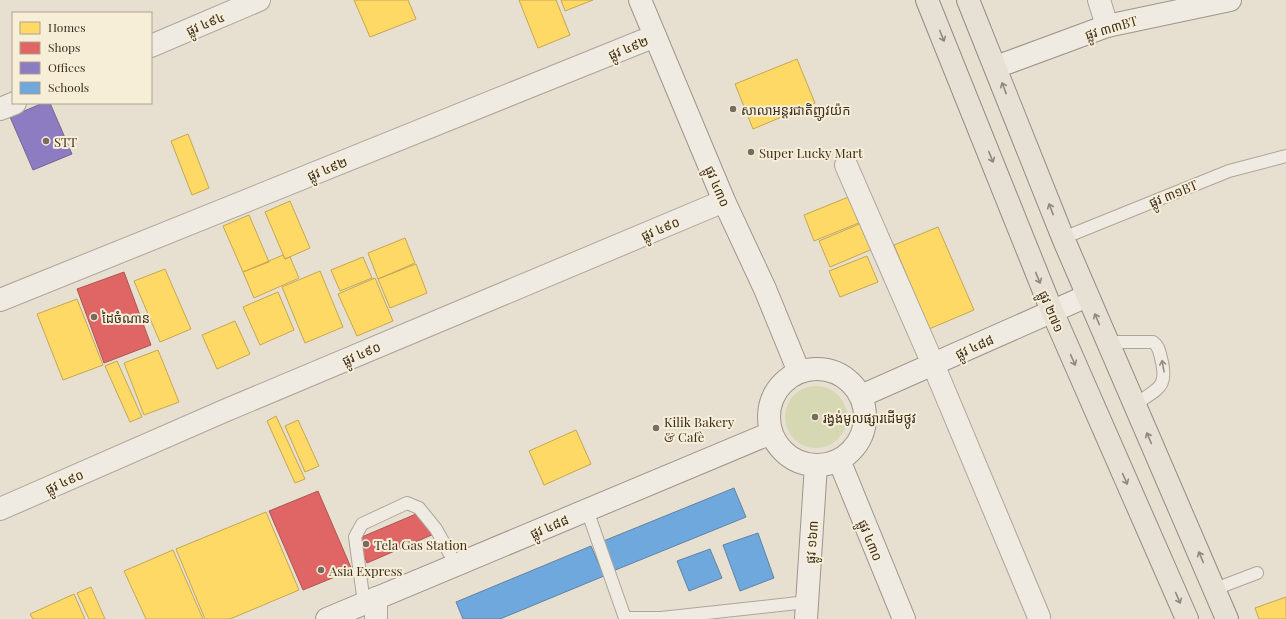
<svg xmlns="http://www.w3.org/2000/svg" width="1286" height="619" font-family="'Playfair Display','Noto Sans Khmer',serif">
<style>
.green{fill:#d6d7b3}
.homes{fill:#ffd966;stroke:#c5a651}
.shops{fill:#e06666;stroke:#af5551}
.offices{fill:#8e7cc3;stroke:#766592}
.schools{fill:#6fa8dc;stroke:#6083a4}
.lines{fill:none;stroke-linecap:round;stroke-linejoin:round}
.lane-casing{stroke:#ada599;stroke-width:14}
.street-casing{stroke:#ada599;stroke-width:24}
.secondary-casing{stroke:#9c958a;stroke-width:24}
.primary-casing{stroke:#928b80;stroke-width:24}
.lane{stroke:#efebe3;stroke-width:12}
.street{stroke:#efebe3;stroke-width:22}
.secondary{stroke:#efebe3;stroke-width:22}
.primary{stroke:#e6e1d4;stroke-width:22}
.oneway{stroke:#92887a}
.oneway2{stroke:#968c82}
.poi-dot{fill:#786c5e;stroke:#f7eed8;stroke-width:1.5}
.labels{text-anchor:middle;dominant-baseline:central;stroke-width:4;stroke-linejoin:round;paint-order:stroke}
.street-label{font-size:13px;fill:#3d2e20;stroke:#f7eed8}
.poi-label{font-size:13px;fill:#3d2e20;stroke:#f7eed8;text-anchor:start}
</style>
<rect width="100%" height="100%" fill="#e7e0d1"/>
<path class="green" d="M785 417a31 31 0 1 1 62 0a31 31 0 1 1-62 0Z"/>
<path class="homes" d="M354,0h54l8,19 -46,18z
M519,0h37l14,35 -32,13z
M561,0h32l-28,11z
M797,59l18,44 -62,26 -18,-45z
M188,134l21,54 -17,7 -21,-54z
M851,196l10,26 -47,19 -10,-26z
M290,201l20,47 -25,11 -20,-47z
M249,215l20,47 -26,10 -20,-46z
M864,222l11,26 -45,19 -11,-26z
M938,227l36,83 -45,19 -35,-84z
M405,238l10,25 -37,16 -10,-26z
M283,255l2,4 5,-2 9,21 -45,20 -11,-26z
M867,256l11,26 -38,15 -11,-26z
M363,257l9,21 -32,13 -9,-21z
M416,264l11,29 -37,15 -12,-29z
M165,269l26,60 -31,13 -26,-61z
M320,271l23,56 -38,16 -23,-56z
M375,278l18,43 -36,15 -19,-42z
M278,292l16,38 -34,15 -17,-38z
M77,299l26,66 -40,15 -26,-66z
M235,321l15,33 -33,15 -15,-34z
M158,350l21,52 -35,13 -20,-52z
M117,361l25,56 -12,5 -25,-56z
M276,416l29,63 -10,4 -28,-62z
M298,420l21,46 -14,6 -20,-46z
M576,430l15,34 -47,21 -15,-34z
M266,512l33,78 -69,29h-25l-29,-70z
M173,550l30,69h-57l-22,-48z
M91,587l14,32h-16l-12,-26z
M74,594l11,25h-52l-3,-5z
M1286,597v22h-27l-4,-11z"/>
<path class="shops" d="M124,272l27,73 -47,18 -27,-74z
M318,491l34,79 -49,20 -34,-79z
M423,511l11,23 -67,29 -10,-24z"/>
<path class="offices" d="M43,103h7l22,51 -39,16 -23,-53z"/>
<path class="schools" d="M734,488l12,29 -133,54 -12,-29z
M758,533l16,45 -34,13 -17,-46z
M591,546l13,30 -104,43h-37l-7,-17z
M710,549l12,29 -33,13 -12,-30z"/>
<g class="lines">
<g class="lane-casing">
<path id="lane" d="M1063,238l166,-67 57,-15
M1107,342h46c6,4 6,9 8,16 8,31 -4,30 -26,47
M587,510l38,108h36l146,-16
M1215,589l42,-16
M364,603l-9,-66 7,-13 45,-21 12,5 17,21 20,36"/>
</g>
<g class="street-casing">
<path id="street" d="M1099,0l8,26
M151,46l108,-46
M0,109l15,-6
M846,165l87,199 106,253
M0,300l655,-264
M0,509l224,-98 500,-210
M376,598v21"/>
</g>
<g class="secondary-casing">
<path id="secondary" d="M640,0l84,201 41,88 34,83
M996,67l111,-41 123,-26
M769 417a48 48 0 1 1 96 0a48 48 0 1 1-96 0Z
M861,396l226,-100
M839,460l65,159
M327,619l444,-186
M806,619l10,-154"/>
</g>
<g class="primary-casing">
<path id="primary" d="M927,0l125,311 135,308
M968,0l95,238 164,381"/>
</g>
<use href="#lane" class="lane"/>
<use href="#street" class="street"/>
<use href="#secondary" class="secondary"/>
<use href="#primary" class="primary"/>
</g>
<defs><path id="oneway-shaft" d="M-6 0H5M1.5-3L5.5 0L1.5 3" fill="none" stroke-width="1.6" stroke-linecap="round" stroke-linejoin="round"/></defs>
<g class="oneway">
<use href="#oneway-shaft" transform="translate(942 36) rotate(68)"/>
<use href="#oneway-shaft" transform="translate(1004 88) rotate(-111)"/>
<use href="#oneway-shaft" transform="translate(991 157) rotate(68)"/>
<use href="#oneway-shaft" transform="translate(1051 209) rotate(-111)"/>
<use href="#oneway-shaft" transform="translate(1038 278) rotate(68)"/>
<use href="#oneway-shaft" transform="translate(1097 319) rotate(-113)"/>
<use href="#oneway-shaft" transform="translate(1073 360) rotate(66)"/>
<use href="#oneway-shaft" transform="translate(1149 438) rotate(-113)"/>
<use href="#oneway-shaft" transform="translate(1125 479) rotate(66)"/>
<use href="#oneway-shaft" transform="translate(1201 557) rotate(-113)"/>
<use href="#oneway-shaft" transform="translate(1178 598) rotate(67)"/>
</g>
<use class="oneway2" href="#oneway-shaft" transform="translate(1163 366) rotate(-100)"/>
<g class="poi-dot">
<circle cx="733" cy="109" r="4"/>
<circle cx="46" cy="141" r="4"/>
<circle cx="751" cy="152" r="4"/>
<circle cx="94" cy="317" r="4"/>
<circle cx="815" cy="417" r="4"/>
<circle cx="656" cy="428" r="4"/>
<circle cx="366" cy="544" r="4"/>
<circle cx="321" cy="570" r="4"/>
</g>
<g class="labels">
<g class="street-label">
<text transform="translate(205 23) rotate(-23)">ផ្លូវ ៤៩៤</text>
<text transform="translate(1111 27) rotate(-16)">ផ្លូវ ៣៣BT</text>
<text transform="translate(628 47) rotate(-22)">ផ្លូវ ៤៩២</text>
<text transform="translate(327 168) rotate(-22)">ផ្លូវ ៤៩២</text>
<text transform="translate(718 186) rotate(67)">ផ្លូវ ៤៣០</text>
<text transform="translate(1173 193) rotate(-22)">ផ្លូវ ៣១BT</text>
<text transform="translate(660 228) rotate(-23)">ផ្លូវ ៤៩០</text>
<text transform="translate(1052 311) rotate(67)">ផ្លូវ ២៧១</text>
<text transform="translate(974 346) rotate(-24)">ផ្លូវ ៤៨៨</text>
<text transform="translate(361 353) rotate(-23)">ផ្លូវ ៤៩០</text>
<text transform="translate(64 481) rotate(-24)">ផ្លូវ ៤៩០</text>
<text transform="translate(549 526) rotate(-23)">ផ្លូវ ៤៨៨</text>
<text transform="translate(871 540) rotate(68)">ផ្លូវ ៤៣០</text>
<text transform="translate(811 542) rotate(-86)">ផ្លូវ ១៦៣</text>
</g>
<g class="poi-label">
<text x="741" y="109">សាលាអន្តរជាតិញូវយ៉ក</text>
<text x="54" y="141">STT</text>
<text x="759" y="152">Super Lucky Mart</text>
<text x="102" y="317">ដៃចំណាន</text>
<text x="823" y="417">រង្វង់មូលផ្សារដើមថ្កូវ</text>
<text x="664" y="421">Kilik Bakery<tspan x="664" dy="15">&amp; Cafè</tspan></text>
<text x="374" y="544">Tela Gas Station</text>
<text x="329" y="570">Asia Express</text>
</g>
</g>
<rect x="12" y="12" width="140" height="92" fill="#f7eed8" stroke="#ada18e"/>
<rect x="20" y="22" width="20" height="12" fill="#ffd966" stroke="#ada18e"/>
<text x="48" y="32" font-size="12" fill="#3d2e20">Homes</text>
<rect x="20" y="42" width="20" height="12" fill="#e06666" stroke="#ada18e"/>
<text x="48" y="52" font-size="12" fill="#3d2e20">Shops</text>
<rect x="20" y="62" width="20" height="12" fill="#8e7cc3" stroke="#ada18e"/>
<text x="48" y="72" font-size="12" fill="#3d2e20">Offices</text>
<rect x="20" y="82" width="20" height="12" fill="#6fa8dc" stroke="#ada18e"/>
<text x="48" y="92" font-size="12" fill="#3d2e20">Schools</text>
</svg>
